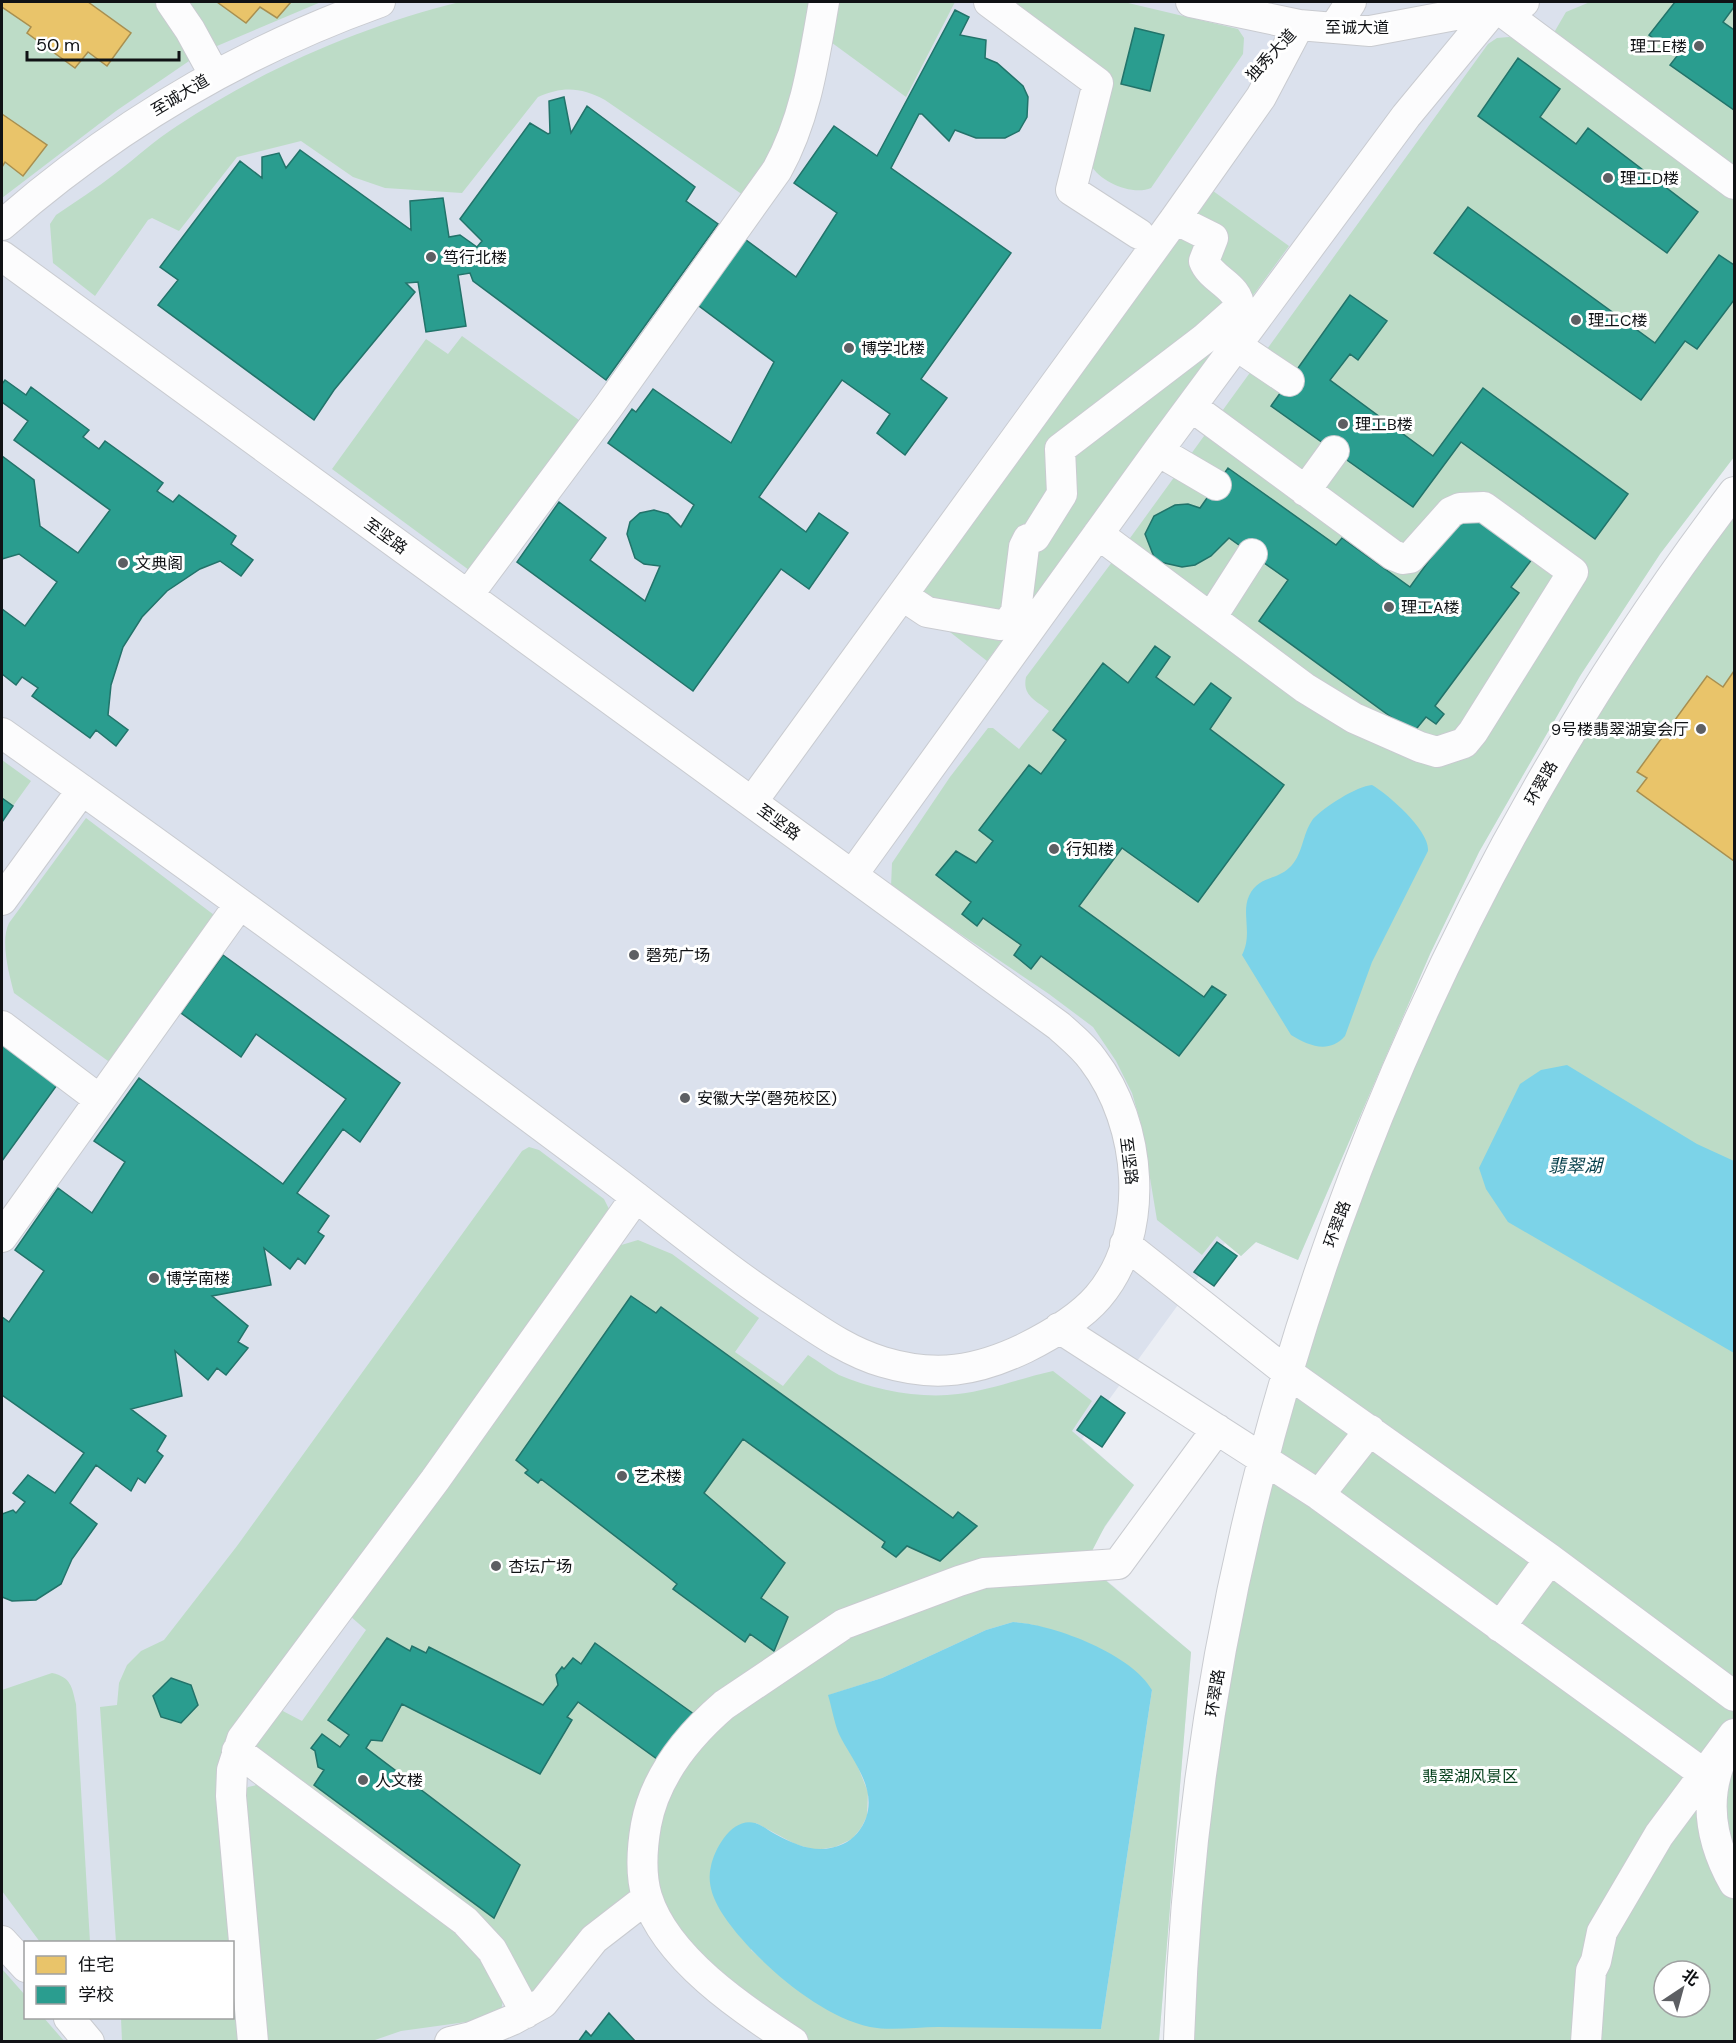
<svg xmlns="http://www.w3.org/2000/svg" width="1736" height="2043" font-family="'DM Sans','Noto Sans SC',sans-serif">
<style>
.built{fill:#dbe1ed;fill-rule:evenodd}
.green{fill:#bddcc7;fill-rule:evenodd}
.water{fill:#7cd3e8}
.homes{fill:#e9c46a;stroke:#a88f50;stroke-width:1.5}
.schools{fill:#2a9d8f;stroke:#22736a;stroke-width:1.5}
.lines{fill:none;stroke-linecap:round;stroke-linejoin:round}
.minor-casing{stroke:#c9cbd0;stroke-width:32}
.minor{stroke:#fcfcfd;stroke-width:30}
.poi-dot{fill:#5d5f63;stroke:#fff;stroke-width:2}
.labels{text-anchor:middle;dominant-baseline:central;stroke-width:6;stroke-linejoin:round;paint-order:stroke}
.street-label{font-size:16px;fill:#101215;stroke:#fff}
.poi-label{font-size:16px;fill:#101215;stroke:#fff;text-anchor:start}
.park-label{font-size:16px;fill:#06411c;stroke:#fff}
.water-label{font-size:18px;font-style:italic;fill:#003b47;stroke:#fff}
</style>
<rect width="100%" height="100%" fill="#ebeef4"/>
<path class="built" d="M2,2h1732v455l-74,97 -80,122 -101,176 -49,102 -132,306 -42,-18 -15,14 -16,-13 -2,3 14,11 -23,29 -15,-10 -91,125 17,12 -23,34 -17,-12 -3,4 52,46 -38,55 -4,11 7,23 92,78 -32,389 -1157,1zM26,1942h206v76h-206z"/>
<path class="green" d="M2,2h159l31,57 -76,52 -114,87z
M179,2h142l-104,44h-5z
M460,2h351l-26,130 -42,63 -138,-95c-23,-13 -43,-14 -67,-3l-76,96 -77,-5 -32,-11 -52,-36 -64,16 -58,74 -27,-13 -4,2 -53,76 -42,-33 -3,-39 6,-9c20,-14 41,-27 60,-42 21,-16 39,-33 61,-47 84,-56 185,-100 283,-124z
M829,2h126l-49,95 -82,-60z
M1015,2h109l114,27 6,9 -1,16 -92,134c-18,8 -51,-6 -60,-23l13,-96z
M1590,2h144v170l-182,-136 14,-24z
M1509,37l12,3 213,155v262l-74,97 -80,122 -101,176 -49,102 -132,306 -42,-18 -15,14 -24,-20 -15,19 -45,-35 -16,-96 -9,-31 -16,-32 -23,-34 -44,-33 -158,-107 1,-24 58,-86 38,-49h5l26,21 30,-38c-13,-11 -27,-15 -23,-34l107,-143 355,-490 9,-6z
M1209,188l80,58 -302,415 -78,-61z
M462,336l121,87 -110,150 -141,-104 94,-130 22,15z
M1734,492v1549l-555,1 4,-83 90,-536 196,-508zM1664,1971h36v36h-36z
M2,760l29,21 -18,25 -11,-8z
M86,818l132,100 -103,148 -101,-73c-5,-19 -14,-52 -5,-70z
M529,1147l10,3 65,49 6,12 -368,514 1,316h-121l-1,-23h111v-76h-116l-16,-235 17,-2 2,-22 8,-18 14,-14 23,-11 73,-94 285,-395z
M638,1240l34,14 87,64 -24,34 48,34 25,-31c10,6 20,14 31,20 34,15 82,24 119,19 33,-4 63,-16 95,-23l39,30 -20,30 62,54 -29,41 -13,25 -246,67 -148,104 -66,177 -93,94 -12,-1 -271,-237 -1,-18 24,-28 23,12 64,-91 -16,-14 268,-370z
M1098,1574l93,78 -32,389 -366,1 -16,-11 -130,-133 18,-124 137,-123 157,-70zM1013,1622c52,3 96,41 139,68l-51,339 -274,-20 -33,-22 -43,-37 5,-127 39,21 20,6 20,-3 17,-8 9,-11 6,-12 1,-24 -39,-97 53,-17 104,-48z
M52,1673c19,4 20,14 24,31l14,238h-50l-38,-51v-201z
M261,1784l214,161 28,55 -2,11 -13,8 -87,12 -29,10h-111l-20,-246 7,-8z
M2,1969l23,26 1,23h18l20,23h-62z"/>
<path class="water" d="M1372,785c17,10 58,46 56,66l-56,111 -27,74c-16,18 -36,10 -54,-1l-49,-80c11,-21 -1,-42 7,-59 9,-20 26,-15 40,-28 14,-12 13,-34 24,-49 11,-12 44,-33 59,-34z
M1567,1065l130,79 37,17v192l-226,-131 -22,-33 -7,-21 41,-84 21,-14z
M1013,1622c40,2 119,32 139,68l-51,339c-54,-1 -109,-1 -163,-2 -21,0 -47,4 -68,0 -46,-10 -99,-54 -129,-89 -16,-19 -37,-45 -30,-72 4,-18 21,-49 44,-43 7,2 14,8 20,11 22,12 44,21 68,10 11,-5 19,-15 23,-26 11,-31 -15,-59 -27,-84 -5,-12 -7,-26 -11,-39l54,-17 104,-48z"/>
<path class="homes" d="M2,2h86l43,31 -24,33 -19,-14 -13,16 -48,-35 4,-6 -29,-20z
M217,2h74l-14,16 -17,-11 -14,16z
M2,114l45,31 -24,31 -18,-14 -3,5z
M1734,671v190l-97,-70 10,-13 -10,-6 70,-96 16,11z"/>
<path class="schools" d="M1675,2h59v5l-11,15 11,8v80l-64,-45 7,-9 -28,-21z
M955,10l14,7 -9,18 26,5 -1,18 12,5 26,23 5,11 -1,20 -8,14 -14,7h-29l-21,-8 -6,11 -27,-27h-3l-28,54 120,85 -90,126 26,19 -42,57 -28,-22 13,-19 -48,-34 -83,117 47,35 13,-19 29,20 -39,56 -28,-20 -88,122 -176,-129 42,-60 47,36 -16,22 55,41 15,-35 -16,-2 -9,-6 -8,-24 3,-12 10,-9 14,-3 14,4 13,13 13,-22 -86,-62 24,-34 4,3 17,-23 78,54 43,-81 -79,-59 47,-66 54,40 41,-64 -43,-30 40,-57 43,30z
M1135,28l29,7 -14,56 -29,-7z
M1518,58l42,31 -20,28 36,27 12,-16 110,84 -31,41 -189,-137z
M564,97l7,36 16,-27 108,81 -9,14 32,23 -112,156 -133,-99 -3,-8 -12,2 8,51 -40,6 -8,-50 -12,1 9,9 -81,98 -20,30 -156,-115 20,-25 -18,-13 80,-106 22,17v-21l17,-4 7,15 14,-18 111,80 -1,-29 33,-3 6,39 11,-2 17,12 5,-6 -22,-22 70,-96 18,11 2,-1 -1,-32z
M1468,207l187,136 64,-88 15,10v35l-37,49 -12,-8 -44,59 -207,-147z
M1350,295l37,26 -29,39 -8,-6 -20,26 103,76 50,-68 145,106 -33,45 -134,-97 -48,65 -142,-101z
M5,380l21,15 5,-8 58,43 -6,7 16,12 6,-8 58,42 -6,8 16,11 6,-7 57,41 -5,8 22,16 -12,16 -21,-15 -20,8 -33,22 -25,26 -19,30 -12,38 -3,30 20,15 -12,16 -20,-16 -6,8 -58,-42 6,-8 -16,-11 -6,8 -14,-11v-65l23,17 32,-44 -38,-28 -17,5v-103l32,24 6,46 38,27 32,-43 -96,-70 14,-19 -26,-19v-18z
M1228,468l108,77 6,-7 68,49 56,-78 67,49 -22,29 8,6 -84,113 9,8 -8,10 -10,-7 -13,16 -154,-112 29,-41 -59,-42 -18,18 -16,9 -13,2 -22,-5 -6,-5 -9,-23 9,-18 21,-11 13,-1 12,4z
M1155,646l15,11 -14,20 38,28 17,-22 20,15 -21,31 74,56 -86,117 -76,-54 -43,58 125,91 8,-11 14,9 -47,61 -138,-100 -10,13 -17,-14 7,-10 -38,-27 -6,8 -15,-12 9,-12 -35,-27 20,-24 20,12 17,-22 -14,-11 50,-65 12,9 25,-34 -13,-10 50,-67 25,20z
M2,798l11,8 -11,16z
M223,955l177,128 -40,59 -17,-13 -46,64 32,23 -11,16 6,4 -19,28 -7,-6 -8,11 -26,-21 7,37 -59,11 36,30 -10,16 10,6 -22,27 -9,-7 -9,12 -33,-29 7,45 -51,13 35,27 -9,15 6,5 -18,27 -7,-5 -7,13 -35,-26 -26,38 27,21 -25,35 -11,25 -25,16 -24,1 -10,-4v-83l11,-4 3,3 9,-11 -12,-9 15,-18 27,18 29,-40 -82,-58v-78l7,5 35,-51 -29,-21 43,-62 34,25 33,-51 -31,-21 45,-63 144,106 63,-85 -90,-65 -15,23 -60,-44z
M2,1044l55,41 -55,76z
M1217,1242l20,14 -23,30 -20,-14z
M631,1296l25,17 5,-6 292,211 5,-6 19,14 -37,35 -33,-15 -11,11 -14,-10 3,-5 -142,-103 -39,54 81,70 -24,35 27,19 -14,34 -24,-17 -5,8 -72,-53 4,-5 -10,-8 -126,-97 -3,4 -13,-10 3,-3 -12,-10z
M1101,1396l24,17 -23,34 -25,-17z
M387,1638l23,13 2,-5 14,7 3,-6 114,58 15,-20 -2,-10 6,-8 2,2 9,-11 8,6 14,-21 103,74 -41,42 -79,-57 -11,15 5,3 -32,54 -138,-70 -20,37 -11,-1 -5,8 154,117 -26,53 -180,-133 10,-15 -6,-3 -3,-16 -4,-3 11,-14 18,13 9,-12 -21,-15z
M171,1678l20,7 7,20 -17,18 -20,-6 -8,-21z
M609,2013l27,29h-58l8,-11 5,5z"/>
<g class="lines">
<g class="minor-casing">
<path id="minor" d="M171,2l19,28 24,44
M989,2l109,81 -27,107 68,44
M1191,2l108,23 71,6 154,-29
M1334,28l17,-26
M2,225c112,-98 238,-173 378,-223
M2,256l1057,770c12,11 25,21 34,34 49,64 59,174 5,237 -19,22 -47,38 -73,51 -48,23 -89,30 -142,14 -34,-10 -62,-30 -92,-50 -69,-45 -131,-98 -196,-146 -196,-147 -394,-292 -593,-433
M1237,346l52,35
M1158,451l58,34
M1305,491l29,-40
M1098,534l207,154 49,30 66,29 17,5 27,-9 9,-11 100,-160 -89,-65 -24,1 -9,4 -41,46 -7,1 -10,-4 -201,-148
M468,595l140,-188 169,-237c29,-52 37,-111 47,-168
M903,596l24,16 73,13 9,-2 7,-12 8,-64 4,-8 7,-2 27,-43 -2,-45 144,-110 35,-31c1,-22 -28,-28 -35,-47l9,-23 -38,-19
M1211,618l41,-64
M752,802l423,-583 86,-122 38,-72
M853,874l305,-423 248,-335 90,-109 238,177
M2,900l80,-110
M2,1026l98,74
M2,1237l237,-332
M1125,1244l163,129 262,186 184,137
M1059,1328l260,167 385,279
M1319,1495l51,-65
M1500,1627l50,-68
M237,1751l228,170 27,29 34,63
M1721,1760c-18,43 -9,84 13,123
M2,1941l24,26
M69,2018l20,24
M253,2042l-22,-246 1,-26 10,-31 193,-259 201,-283
M450,2042l21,-5 41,-17 31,-17 51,-64 53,-41
M793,2042c-51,-33 -127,-84 -146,-145 -7,-23 -5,-49 -1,-72 9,-49 41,-88 78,-120l120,-81 115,-43 25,-8 134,-9 99,-135
M1179,2042c17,-559 218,-1106 555,-1550
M1586,2042l5,-71 5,-10 6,-29 57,-97 75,-101"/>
</g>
<use href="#minor" class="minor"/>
</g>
<g class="poi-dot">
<circle cx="1699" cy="46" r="6"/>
<circle cx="1608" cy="178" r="6"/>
<circle cx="431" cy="257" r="6"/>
<circle cx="1576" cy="320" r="6"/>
<circle cx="849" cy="348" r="6"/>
<circle cx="1343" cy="424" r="6"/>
<circle cx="123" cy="563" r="6"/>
<circle cx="1389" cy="607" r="6"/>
<circle cx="1701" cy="729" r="6"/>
<circle cx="1054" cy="849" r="6"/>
<circle cx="634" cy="955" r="6"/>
<circle cx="685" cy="1098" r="6"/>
<circle cx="154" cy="1278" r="6"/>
<circle cx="622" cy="1476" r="6"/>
<circle cx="496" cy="1566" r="6"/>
<circle cx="363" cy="1780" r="6"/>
</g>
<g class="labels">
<g class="street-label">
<text x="1357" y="27">至诚大道</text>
<text transform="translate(1271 55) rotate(-47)">独秀大道</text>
<text transform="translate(180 95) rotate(-31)">至诚大道</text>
<text transform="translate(386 536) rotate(36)">至坚路</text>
<text transform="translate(1541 783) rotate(-60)">环翠路</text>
<text transform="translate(779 822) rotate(36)">至坚路</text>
<text transform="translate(1129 1161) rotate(83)">至坚路</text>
<text transform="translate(1337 1224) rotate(-70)">环翠路</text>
<text transform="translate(1215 1693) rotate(-81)">环翠路</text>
</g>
<g class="poi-label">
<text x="1687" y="46" text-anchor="end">理工E楼</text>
<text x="1620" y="178">理工D楼</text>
<text x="443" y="257">笃行北楼</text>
<text x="1588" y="320">理工C楼</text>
<text x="861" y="348">博学北楼</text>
<text x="1355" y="424">理工B楼</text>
<text x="135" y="563">文典阁</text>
<text x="1401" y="607">理工A楼</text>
<text x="1689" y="729" text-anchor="end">9号楼翡翠湖宴会厅</text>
<text x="1066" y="849">行知楼</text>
<text x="646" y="955">磬苑广场</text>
<text x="697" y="1098">安徽大学(磬苑校区)</text>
<text x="166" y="1278">博学南楼</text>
<text x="634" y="1476">艺术楼</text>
<text x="508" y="1566">杏坛广场</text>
<text x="375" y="1780">人文楼</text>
</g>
<g class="park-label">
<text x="1470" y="1776">翡翠湖风景区</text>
</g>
<g class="water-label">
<text x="1575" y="1166">翡翠湖</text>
</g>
</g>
<rect width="1736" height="2043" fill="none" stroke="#101215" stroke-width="6"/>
<rect x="24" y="1941" width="210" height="78" fill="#ffffff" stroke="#9fa0a1" stroke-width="1.5"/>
<rect x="36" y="1956" width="30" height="18" fill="#e9c46a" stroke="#9fa0a1" stroke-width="1.5"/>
<text x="78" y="1971" font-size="18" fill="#101215">住宅</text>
<rect x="36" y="1986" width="30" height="18" fill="#2a9d8f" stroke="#9fa0a1" stroke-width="1.5"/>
<text x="78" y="2001" font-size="18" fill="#101215">学校</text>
<g transform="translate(1682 1989) rotate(36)"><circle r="28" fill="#ffffff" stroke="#9fa0a1" stroke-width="1.5"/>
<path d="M0-4.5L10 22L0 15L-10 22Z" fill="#5d5f63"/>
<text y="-9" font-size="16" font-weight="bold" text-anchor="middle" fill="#101215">北</text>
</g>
<path d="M27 51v9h152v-9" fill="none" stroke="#101215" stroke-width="3"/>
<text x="36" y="51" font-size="18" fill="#101215" stroke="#ffffff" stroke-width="4.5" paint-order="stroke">50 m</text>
</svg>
